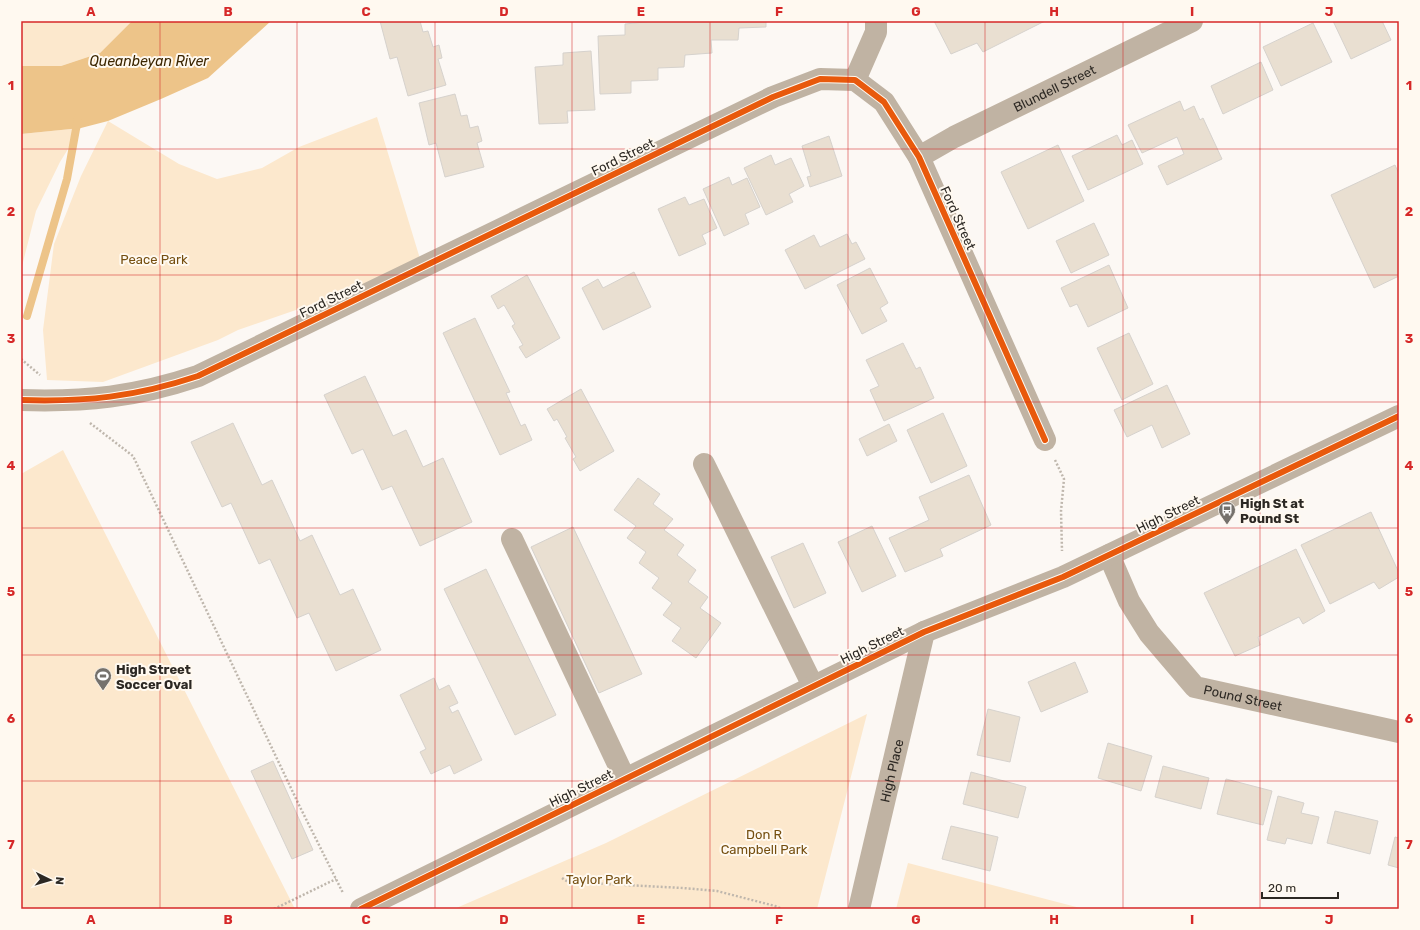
<svg xmlns="http://www.w3.org/2000/svg" width="1420" height="930" font-family="Rubik,sans-serif">
<style>
.green{fill:#fce8cd}
.water{fill:#edc489}
.lines{fill:none;stroke-linecap:round;stroke-linejoin:round}
.stream{stroke:#edc489;stroke-width:8}
.building{fill:#e9dfd1;stroke:#d6d2cd}
.path{stroke:#bfb7ad;stroke-width:2.5;stroke-dasharray:2 2;stroke-linecap:butt}
.minor{stroke:#c0b3a3;stroke-width:22}
.cycleway-casing{stroke:#fff9f0;stroke-width:8}
.cycleway{stroke:#e8590c;stroke-width:6}
.grid{fill:none;stroke:#d62828;stroke-width:1;stroke-opacity:0.55}
.labels{text-anchor:middle;dominant-baseline:central;stroke-width:4;stroke-linejoin:round;paint-order:stroke}
.street-label{font-size:13px;fill:#2c2823;stroke:#fff9f0}
.park-label{font-size:13px;fill:#754f10;stroke:#fff9f0}
.poi-label{font-size:13px;font-weight:bold;fill:#2c2823;stroke:#fff9f0;text-anchor:start}
.water-label{font-size:14px;font-style:italic;fill:#3c2601;stroke:#fff9f0}
.neatline{fill:none;stroke:#d62828;stroke-width:1.5}
.grid-label{font-size:13px;text-anchor:middle;font-weight:bold;fill:#d62828}
</style>
<rect width="100%" height="100%" fill="#fcf8f4"/>
<path class="green" d="M21,21h111l-32,32 -39,13h-40z
M377,117l44,145 -76,31 -107,37 -20,10 -115,42 -56,-2 -4,-50 11,-86 27,-68 27,-55 71,43 38,15 45,-11 37,-21z
M81,128l-21,34 -24,49 -15,59v-136z
M63,450l232,459h-274v-435z
M867,714l-50,195h-363l152,-66z
M908,863l176,46h-188z"/>
<path class="water" d="M132,21h139l-63,57 -47,21 -53,22 -27,7 -60,6v-68h40l39,-13z"/>
<g class="lines">
<path class="stream" d="M27,316l40,-137 11,-61"/>
</g>
<path class="building" d="M380,21h40l3,11 5,-1 5,16 6,-2 3,13 -4,1 8,26 -38,11 -11,-39 -7,2z
M654,21h112v6l-27,1 -1,12h-27l1,13 -27,2 -1,12 -26,1v12l-27,1v12l-31,1 -2,-58 27,-1v-11z
M934,21h111l-62,31 -6,-9 -26,11z
M1333,21h49l9,19 -40,19z
M1313,23l19,39 -51,24 -18,-39z
M591,51l4,59 -28,1 1,12 -29,1 -4,-57 28,-2v-12z
M1261,62l12,28 -50,24 -12,-28z
M455,94l6,22 6,-1 3,13 8,-2 4,15 -5,2 7,24 -39,10 -9,-34 -7,2 -10,-42z
M1180,101l4,10 10,-5 6,14 3,-2 19,41 -55,26 -9,-19 26,-12 -7,-17 -35,16 -14,-28z
M1117,135l5,10 10,-5 11,24 -55,26 -16,-34z
M829,136l13,40 -32,11 -3,-10 4,-1 -9,-30z
M1058,145l26,56 -56,28 -27,-57z
M771,155l4,10 16,-7 13,28 -15,8 4,8 -27,13 -22,-47z
M1395,165l4,9v102l-25,12 -43,-93z
M729,177l3,8 15,-7 13,29 -15,7 4,10 -25,12 -21,-47z
M685,197l4,8 15,-6 13,29 -15,7 4,9 -27,12 -21,-47z
M1094,223l15,32 -38,18 -15,-32z
M847,234l5,10 4,-2 9,17 -60,30 -20,-39 29,-15 6,12z
M1109,265l19,43 -40,19 -11,-23 -7,3 -9,-19z
M870,268l18,35 -8,5 7,13 -25,13 -25,-49z
M634,272l17,35 -48,23 -21,-42 16,-9 5,9z
M527,275l33,63 -34,20 -7,-11 4,-2 -11,-19 3,-2 -11,-19 -6,4 -7,-13z
M475,318l35,74 -4,1 15,33 4,-2 7,16 -32,15 -57,-122z
M1129,333l24,51 -31,16 -25,-52z
M903,343l13,26 4,-2 14,31 -50,23 -14,-31 9,-4 -13,-26z
M365,376l28,60 13,-6 17,37 20,-9 29,64 -52,24 -28,-60 -10,4 -19,-41 -11,5 -28,-59z
M1167,385l23,49 -28,14 -10,-23 -25,12 -13,-27z
M581,389l33,62 -34,20 -7,-12 3,-2 -11,-19 2,-1 -10,-18 -3,2 -7,-12z
M943,413l24,53 -36,17 -24,-53z
M233,423l29,62 10,-5 28,61 12,-6 28,60 13,-6 28,61 -45,21 -27,-58 -12,5 -27,-59 -11,5 -28,-61 -9,4 -31,-65z
M889,424l8,17 -30,15 -8,-17z
M969,475l22,50 -51,24 3,7 -38,16 -16,-34 40,-18 -10,-23z
M638,478l22,16 -7,10 20,15 -9,11 20,15 -7,10 19,15 -8,12 20,15 -8,11 21,15 -25,35 -24,-17 9,-13 -18,-13 9,-12 -20,-15 7,-10 -20,-15 7,-11 -19,-14 9,-12 -22,-16z
M1371,512l28,61v4l-20,12 -5,-7 -44,22 -29,-59z
M872,526l24,50 -34,16 -24,-50z
M573,527l69,147 -43,19 -68,-146z
M803,543l23,50 -32,15 -23,-51z
M1296,549l29,62 -22,13 -4,-7 -41,20 2,8 -25,11 -31,-63z
M486,569l70,146 -41,20 -71,-146z
M1075,662l13,30 -47,20 -13,-30z
M434,678l5,12 10,-5 9,18 -9,4 3,6 6,-3 24,50 -28,14 -4,-9 -19,9 -11,-22 6,-3 -26,-54z
M988,709l32,8 -10,45 -33,-7z
M1108,743l44,13 -11,35 -43,-13z
M273,761l40,89 -21,9 -41,-88z
M1163,766l46,12 -8,31 -46,-12z
M971,772l55,15 -8,31 -55,-14z
M1226,779l46,12 -9,34 -46,-11z
M1278,796l26,7 -3,10 18,4 -7,27 -25,-6 -2,6 -18,-4z
M1335,811l43,10 -8,33 -43,-11z
M951,826l47,11 -8,34 -48,-12z
M1395,837l4,1v30l-11,-3z"/>
<g class="lines">
<path class="path" d="M21,359l19,16
M90,423l43,33 166,349 44,88
M1055,460l9,19 -3,32 1,40
M562,878l6,4 115,6 34,3 58,15 7,3
M274,909l62,-30"/>
<g class="minor">
<path d="M855,80l21,-48v-11"/>
<path id="s1" d="M919,157l35,-20 238,-116"/>
<path d="M21,400c65,2 114,-3 177,-24l575,-279 47,-18 35,1 29,22 35,55 126,283"/>
<path d="M704,464l109,222"/>
<path d="M512,539l113,240"/>
<path id="s2" d="M1109,555l20,46 20,32 46,54 204,45"/>
<path d="M361,909l563,-277 139,-55 336,-161"/>
<path id="s3" d="M859,909l65,-277"/>
</g>
<g class="cycleway-casing">
<path id="cycleway" d="M21,400c65,2 114,-3 177,-24l575,-279 47,-18 35,1 29,22 35,55 126,283
M361,909l563,-277 139,-55 336,-161"/>
</g>
<use href="#cycleway" class="cycleway"/>
</g>
<path class="grid" d="M160,21v888M297,21v888M435,21v888M572,21v888M710,21v888M848,21v888M985,21v888M1123,21v888M1260,21v888M21,149h1378M21,275h1378M21,402h1378M21,528h1378M21,655h1378M21,781h1378"/>
<defs>
<g id="bus-pin" transform="scale(0.9)"><path d="M0 17L-7.5 6A9.5 9.5 0 1 1 7.5 6Z" fill="#75716c" stroke="#fff9f0"/><path d="M-5-6H5V4H4V6H2V4H-2V6H-4V4H-5ZM-3.5-4V0h7V-4ZM-3.5 1.2v1.5H-2V1.2ZM2 1.2v1.5H3.5V1.2Z" fill="#fff"/></g>
<g id="stadium-pin" transform="scale(0.9)"><path d="M0 17L-7.5 6A9.5 9.5 0 1 1 7.5 6Z" fill="#75716c" stroke="#fff9f0"/><path d="M0-5a6.5 5 0 1 0 0 10a6.5 5 0 1 0 0-10ZM-3.5-1.8h7v3.6h-7Z" fill="#fff"/></g>
</defs>
<g fill-rule="evenodd">
<use href="#bus-pin" x="1227" y="510"/>
<use href="#stadium-pin" x="103" y="676"/>
</g>
<g class="labels">
<g class="street-label">
<text stroke="none"><textPath href="#s1" startOffset="152">Blundell Street</textPath></text>
<text transform="translate(623 157) rotate(-26)">Ford Street</text>
<text transform="translate(958 218) rotate(66)">Ford Street</text>
<text transform="translate(331 299) rotate(-26)">Ford Street</text>
<text transform="translate(1168 514) rotate(-26)">High Street</text>
<text transform="translate(872 645) rotate(-26)">High Street</text>
<text stroke="none"><textPath href="#s2" startOffset="208">Pound Street</textPath></text>
<text stroke="none"><textPath href="#s3" startOffset="142">High Place</textPath></text>
<text transform="translate(581 788) rotate(-26)">High Street</text>
</g>
<g class="park-label">
<text x="154" y="259">Peace Park</text>
<text x="764" y="834">Don R<tspan x="764" dy="15">Campbell Park</tspan></text>
<text x="599" y="879">Taylor Park</text>
</g>
<g class="poi-label">
<text x="1240" y="503">High St at<tspan x="1240" dy="15">Pound St</tspan></text>
<text x="116" y="669">High Street<tspan x="116" dy="15">Soccer Oval</tspan></text>
</g>
<g class="water-label">
<text x="149" y="61">Queanbeyan River</text>
</g>
</g>
<rect width="1420" height="930" fill="none" stroke="#fff9f0" stroke-width="44"/>
<g transform="translate(50 880) rotate(95)" stroke="#fff9f0" stroke-width="3" paint-order="stroke">
<path d="M0-3L7 15L0 10L-7 15Z" fill="#2c2823"/>
<text y="-6" font-size="11" font-weight="bold" text-anchor="middle" fill="#2c2823">N</text>
</g>
<path d="M1262 892v6h76v-6" fill="none" stroke="#2c2823" stroke-width="2"/>
<text x="1268" y="892" font-size="12" fill="#2c2823" stroke="#fff9f0" stroke-width="3" paint-order="stroke">20 m</text>
<rect x="22" y="22" width="1376" height="886" class="neatline"/>
<g class="grid-label">
<text x="91" y="16">A</text>
<text x="228" y="16">B</text>
<text x="366" y="16">C</text>
<text x="504" y="16">D</text>
<text x="641" y="16">E</text>
<text x="779" y="16">F</text>
<text x="916" y="16">G</text>
<text x="1054" y="16">H</text>
<text x="1192" y="16">I</text>
<text x="1329" y="16">J</text>
<text x="11" y="90">1</text>
<text x="1409" y="90">1</text>
<text x="11" y="216">2</text>
<text x="1409" y="216">2</text>
<text x="11" y="343">3</text>
<text x="1409" y="343">3</text>
<text x="11" y="470">4</text>
<text x="1409" y="470">4</text>
<text x="11" y="596">5</text>
<text x="1409" y="596">5</text>
<text x="11" y="723">6</text>
<text x="1409" y="723">6</text>
<text x="11" y="849">7</text>
<text x="1409" y="849">7</text>
<text x="91" y="924">A</text>
<text x="228" y="924">B</text>
<text x="366" y="924">C</text>
<text x="504" y="924">D</text>
<text x="641" y="924">E</text>
<text x="779" y="924">F</text>
<text x="916" y="924">G</text>
<text x="1054" y="924">H</text>
<text x="1192" y="924">I</text>
<text x="1329" y="924">J</text>
</g>
</svg>
